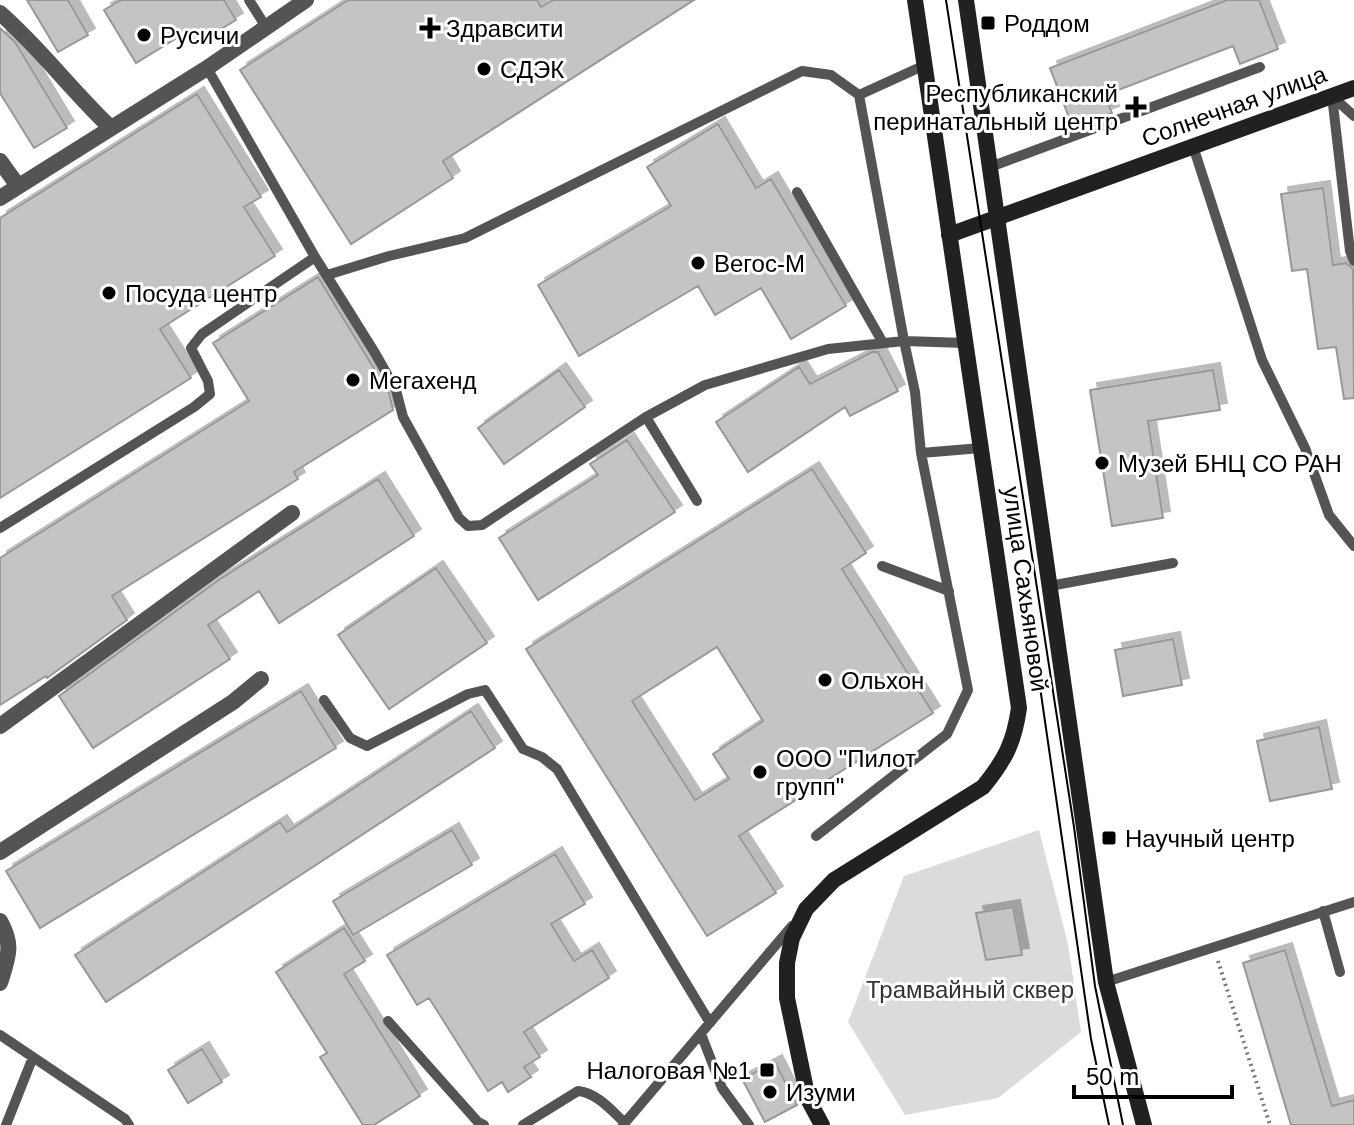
<svg xmlns="http://www.w3.org/2000/svg" width="1354" height="1125" font-family="Helvetica,sans-serif">
<style>
.green{fill:#dbdbdb}
.building{fill:#c4c4c4;stroke:#989898;stroke-width:2;fill-rule:evenodd;filter:url(#shadow)}
.lines{fill:none;stroke-linecap:round;stroke-linejoin:round}
.path{stroke:#767676;stroke-width:4;stroke-dasharray:2 4;stroke-linecap:butt}
.lane{stroke:#545454;stroke-width:10}
.street{stroke:#545454;stroke-width:16}
.secondary{stroke:#212121;stroke-width:16}
.tram{stroke:#000;stroke-width:2}
.poi-dot{fill:#000;stroke:#fff;stroke-width:3}
.labels{text-anchor:middle;dominant-baseline:central;stroke-width:6;stroke-linejoin:round;paint-order:stroke}
.poi-label{font-size:24px;fill:#000;stroke:#fff;text-anchor:start}
.street-label{font-size:24px;fill:#000;stroke:#fff}
.park-label{font-size:24px;fill:#323232;stroke:#fff}
</style>
<defs>
<filter id="shadow"><feDropShadow dx="7" dy="-7" stdDeviation="0" flood-color="#0004"/></filter>
</defs>
<rect width="100%" height="100%" fill="#fff"/>
<path class="green" d="M1039,830l29,114 13,88 -83,66 -93,17 -57,-93 56,-146z"/>
<path class="building" d="M27,0h41l20,35 -30,17z
M121,0h103l12,20 -43,26 -8,-13 -49,30 -32,-53z
M348,0h189l4,7 12,-7h141l-251,161 10,17 -102,66 -111,-174z
M1227,0h32l19,49 -38,15 -7,-18 -128,49 7,18 -39,15 -23,-60z
M0,28l15,14 52,86 -33,20 -34,-55z
M197,94l64,103 -17,10 31,49 -115,73 31,49 -191,120v-280z
M718,124l38,64 15,-9 75,127 -55,33 -30,-51 -46,27 -17,-29 -119,70 -41,-71 133,-79 -24,-39z
M1323,188l10,77 13,-2 7,6 1,129 -10,1 -8,-52 -18,2 -11,-80 -15,2 -11,-77z
M318,277l71,116 4,17 -99,62 4,7 -186,117 15,24 -80,58 -1,-2 -46,29v-147l249,-157 -36,-58z
M872,352h6l20,39 -48,25 -5,-9 -97,65 -32,-50 83,-55 11,17z
M559,370l26,37 -81,57 -26,-36z
M1213,370l7,40 -72,11 15,97 -51,8 -22,-136z
M627,440l48,72 -137,88 -39,-62 99,-63 -8,-11z
M812,469l54,84 -24,16 91,144 -194,123 37,57 -69,43 -181,-287zM717,647l46,74 -50,33 16,25 -34,21 -63,-99z
M378,479l36,57 -135,87 -20,-32 -51,34 22,34 -137,89 -34,-52 161,-117z
M436,568l51,75 -98,66 -51,-74z
M1173,639l9,46 -59,11 -8,-46z
M301,691l35,57 -296,180 -34,-57z
M471,711l24,37 -389,254 -31,-47 205,-133 7,10z
M1319,727l13,62 -62,12 -13,-60z
M452,830l20,35 -119,70 -20,-34z
M555,854l30,50 -34,20 23,37 18,-11 17,28 -85,54 16,25 -16,10 7,10 -23,15 -6,-10 -14,9 -59,-93 -12,7 -30,-50z
M1013,907l9,48 -36,5 -10,-47z
M344,928l21,33 -21,13 76,122 -46,29h-11l-43,-68 7,-4 -51,-81z
M1285,950l47,156 22,-6v25h-63l-48,-162z
M202,1049l20,33 -34,21 -20,-33z
M775,1062l22,43 -32,17 -23,-43z"/>
<g class="lines">
<path class="path" d="M879,128l35,-7
M1218,961l52,164"/>
<path class="lane" d="M249,0l17,27
M859,95l66,-30
M1332,96l18,155 4,10
M1332,96l22,20
M1193,146l69,214 43,88 24,67 25,31
M990,167l270,-100
M797,192l86,151
M315,257l60,96 21,37 7,27 56,101 9,8 14,-1 164,-108 59,-32 123,-36 76,-8 11,51 6,61 47,237 -21,44 -131,102
M327,275l62,-19 76,-18 337,-167 29,4 28,20 45,246 61,2
M646,417l51,84
M921,453l60,-5
M0,528l194,-121 16,-13 -2,-13 -17,-33 11,-14 113,-77 -108,-189
M882,566l67,25
M1050,586l123,-23
M324,700l26,38 17,8 101,-52 17,-4 38,59 19,8 15,12 153,254
M1323,911l17,61
M1106,982l248,-80
M388,1021l90,101 6,3
M701,1034l21,54 27,37
M0,1035l125,84 4,6
M6,1125l27,-68
M523,1125l55,-34c19,2 33,19 47,32
M623,1125l169,-199"/>
<path class="street" d="M0,13c40,35 72,78 111,115
M0,161l18,25
M0,198l207,-130 99,-68
M0,726l292,-213
M0,852l233,-150 28,-23
M0,921c14,25 8,36 0,62"/>
<path class="secondary" d="M966,0l140,982 38,143
M949,235l405,-147
M822,1125l-14,-26 -21,-101v-35l5,-25 14,-29 28,-29 149,-93c22,-27 31,-44 36,-79l-104,-708"/>
<path class="tram" d="M946,0l128,827 21,159 28,139
M1039,680l52,359 18,86"/>
</g>
<g class="poi-dot">
<rect x="980" y="15" width="16" height="16" rx="4"/>
<path d="M426 16h8v8h8v8h-8v8h-8v-8h-8v-8h8z"/>
<circle cx="144" cy="35" r="8"/>
<circle cx="484" cy="69" r="8"/>
<path d="M1132 95h8v8h8v8h-8v8h-8v-8h-8v-8h8z"/>
<circle cx="698" cy="263" r="8"/>
<circle cx="109" cy="293" r="8"/>
<circle cx="353" cy="380" r="8"/>
<circle cx="1102" cy="463" r="8"/>
<circle cx="825" cy="680" r="8"/>
<circle cx="760" cy="772" r="8"/>
<rect x="1101" y="830" width="16" height="16" rx="4"/>
<rect x="759" y="1062" width="16" height="16" rx="4"/>
<circle cx="770" cy="1092" r="8"/>
</g>
<g class="labels">
<g class="poi-label">
<text x="1004" y="23">Роддом</text>
<text x="446" y="28">Здравсити</text>
<text x="160" y="35">Русичи</text>
<text x="500" y="69">СДЭК</text>
<text x="1118" y="93" text-anchor="end">Республиканский<tspan x="1118" dy="28">перинатальный центр</tspan></text>
<text x="714" y="263">Вегос-М</text>
<text x="125" y="293">Посуда центр</text>
<text x="369" y="380">Мегахенд</text>
<text x="1118" y="463">Музей БНЦ СО РАН</text>
<text x="841" y="680">Ольхон</text>
<text x="776" y="758">ООО "Пилот<tspan x="776" dy="28">групп"</tspan></text>
<text x="1125" y="838">Научный центр</text>
<text x="751" y="1070" text-anchor="end">Налоговая №1</text>
<text x="786" y="1092">Изуми</text>
</g>
<g class="street-label">
<text transform="translate(1234 106) rotate(-20)">Солнечная улица</text>
<text transform="translate(1026 589) rotate(82)">улица Сахьяновой</text>
</g>
<g class="park-label">
<text x="970" y="989">Трамвайный сквер</text>
</g>
</g>
<path d="M1074 1085v12h158v-12" fill="none" stroke="#000000" stroke-width="4"/>
<text x="1086" y="1085" font-size="24" fill="#000000" stroke="#ffffff" stroke-width="6" paint-order="stroke">50 m</text>
</svg>
